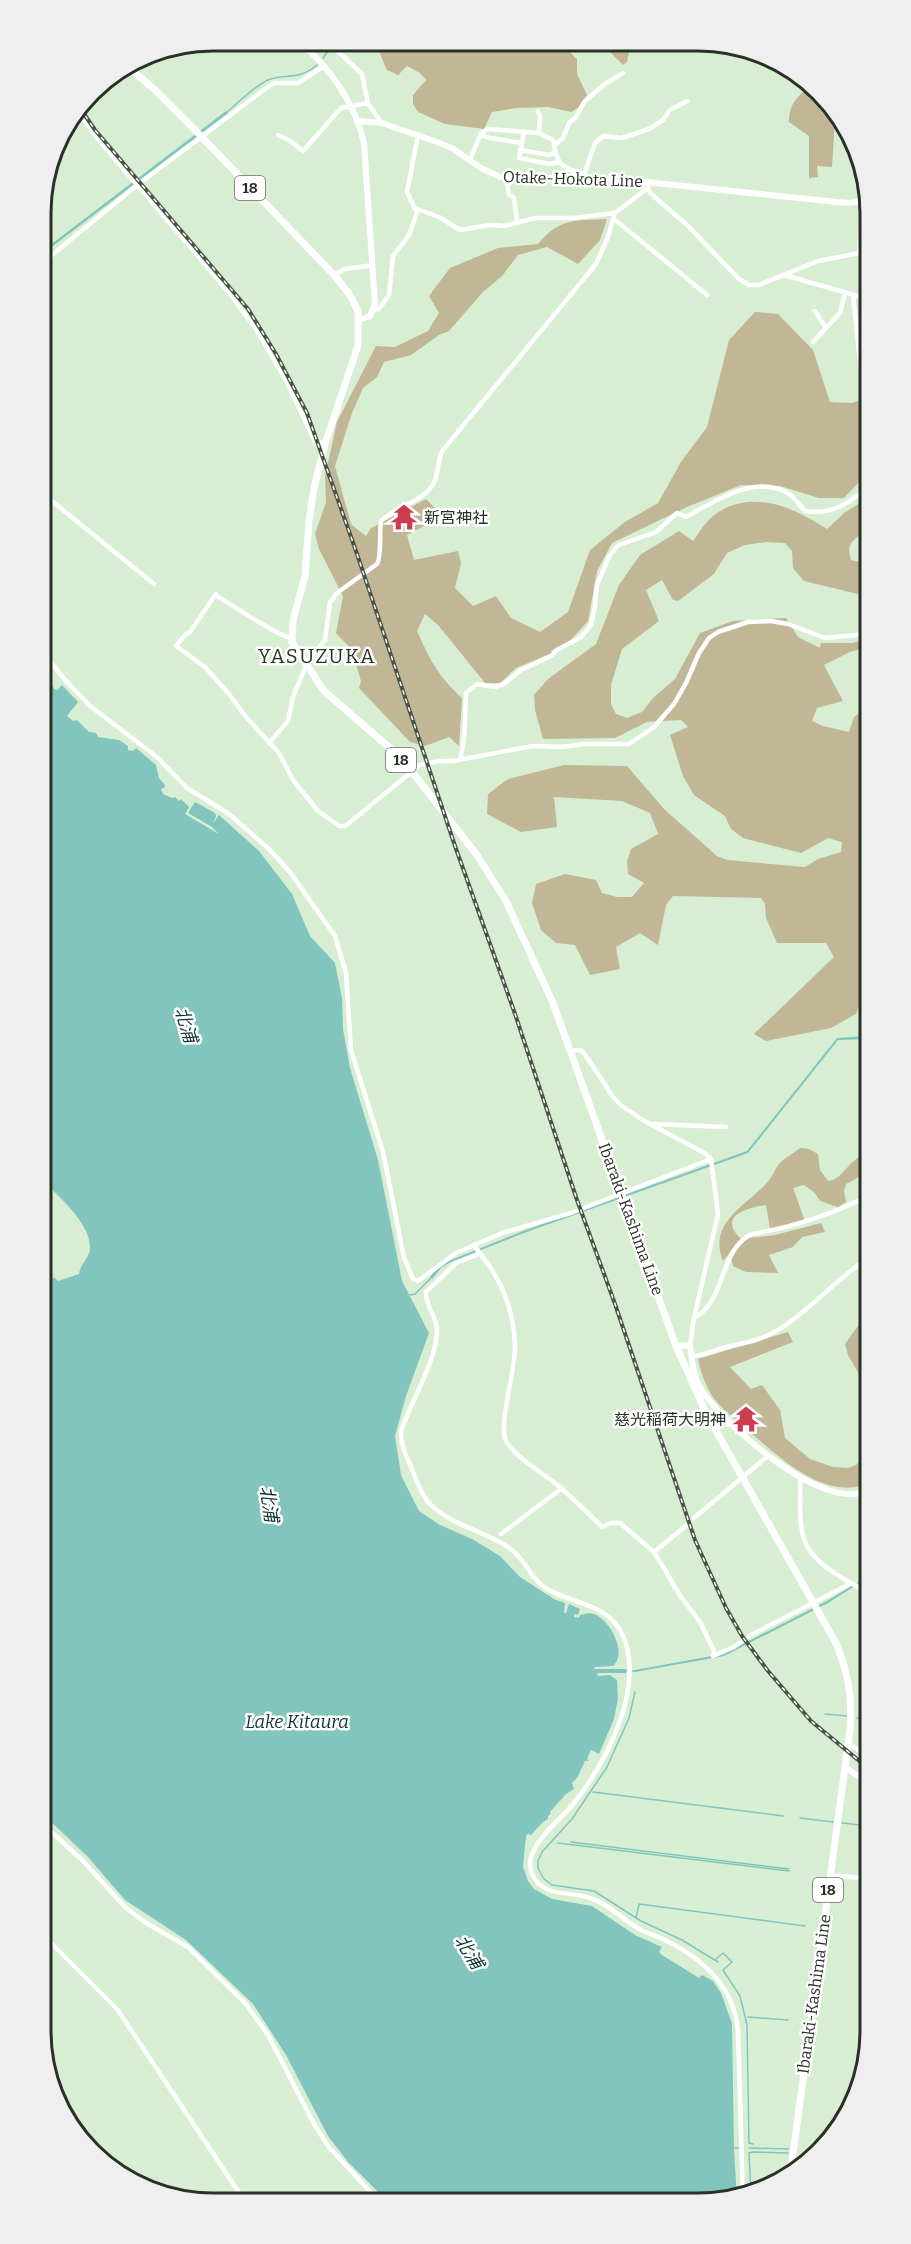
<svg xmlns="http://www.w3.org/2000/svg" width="911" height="2244" font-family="Bitter,'Noto Sans JP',serif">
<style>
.green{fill:#c1b696}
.water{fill:#82c4be}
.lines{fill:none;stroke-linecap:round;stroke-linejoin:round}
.stream{stroke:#82c4be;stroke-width:1.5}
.street{stroke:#fff;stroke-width:4.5}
.secondary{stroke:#fff;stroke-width:6}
.primary{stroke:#fff;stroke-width:7}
.rail-casing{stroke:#495447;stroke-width:4}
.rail{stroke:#fff;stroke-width:1.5;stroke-dasharray:4.5;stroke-linecap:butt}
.labels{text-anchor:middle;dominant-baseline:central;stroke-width:5;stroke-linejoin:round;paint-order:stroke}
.shield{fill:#fff;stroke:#696f68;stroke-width:1.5}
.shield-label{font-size:15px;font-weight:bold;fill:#293127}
.street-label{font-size:16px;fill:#293127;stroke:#fff}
.poi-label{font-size:16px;fill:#293127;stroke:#fff;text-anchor:start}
.water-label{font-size:18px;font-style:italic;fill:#133432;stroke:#fff}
.quarter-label{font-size:20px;letter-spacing:1.5px;fill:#293127;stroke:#fff}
.rim{fill:none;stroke:#293127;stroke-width:3}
</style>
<rect width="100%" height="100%" fill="#d8eed3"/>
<path class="green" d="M375,42h68l27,8 10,-1 6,-7 74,1 17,16v15l10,21 -8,12 -8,5 -23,-5 -32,1 -24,4 -8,17 -39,-5 -27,-12 -5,-8v-9l13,-15 -6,-7 -13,-7 -9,9 -11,-5z
M601,43h30l-4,19 -4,3z
M812,83l23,37 -3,47 -15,-1 1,11 -9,1v-42l-20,-14c0,-21 11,-26 23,-39z
M607,219l-7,21 -22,24 -31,-17 -29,8 -16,21 -19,16 -34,39 -10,4 -28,20 -27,7 -7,15 -14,11 -11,25 -17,53 16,58 15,12 5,-8 55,-29 17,17 -36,19 7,25 44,-9 3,12 -6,25 18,18 23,-10 15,22 29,14 28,-20 22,-62 35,-28 33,-19 23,-41 26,-35 22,-87 26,-28 23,2 35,36 17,52 22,1 13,-5 1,77 -22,23h-25l-39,-12 -39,-1 -54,22 -75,36 -15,28 -9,50 -18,20 -19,10 1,2 -36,15 -16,15h-15l-47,-58 -13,-11 -8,17c13,29 21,45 45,67l-3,48 -10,-9 -24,9 -15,-4 -51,-54 2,-7 -9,-31 -16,-17 7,-37 -24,-47 -4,-15 11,-32 -1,-26 12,-54 39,-76 19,1 33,-16 11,-18 -10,-17 21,-28 48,-20 40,-4c23,-27 36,-23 69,-25z
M866,499v31c-13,11 -20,12 -15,30l15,3v33l-62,-15 -11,-13 -1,-17 -7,-8 -19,-1 -21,3 -18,8 -13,21 -36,27 -5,-1 -11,-20 -16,10 13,31 -37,28 -11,36v19l5,10 11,4 15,-6 11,-14 22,-19 25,-46 33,-12 53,-3 12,19 22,11 1,-5h32l13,-4v10l-1,-1 -15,4 -26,13 19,36 -26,7 -5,13 11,5 26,6 5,-15 12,-8 1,276 -11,29 -25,14 -65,13 -12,-7 80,-77 -8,-14h-49l-11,-25 -1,-14 -4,-6 -88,-2 -7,9 -8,40 -18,-12 -24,14 4,22 -30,6 -15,-30 -19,-2 -15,-13 -9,-27 4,-19 29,-10 31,6 6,13 15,4h15l12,-14 -16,-9 -1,-13 4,-12 27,-15 -8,-21 -28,-12 -68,-4 3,30 -36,5 -34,-18 1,-20 20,-15 56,-14 63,1 37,43 53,47 10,4 78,7 13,-8 23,-7 1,-10 -14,-4 -27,15 -58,-15 -12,-9 -6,-13 -31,-21 -11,-19 -13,-41 18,-8 -7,-7 -34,2 -32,16 -72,1 -8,-29 -1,-15 14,-16 48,-35 23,-59 21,-30 39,-24 14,10c6,-8 13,-20 21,-26 37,-27 79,-8 113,14l17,-16z
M800,1148l9,1 9,5 2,16 8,11c16,-1 21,-25 40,-26 0,17 -8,22 -22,29l-2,7 2,11 -8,5 -18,-6 -5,-8 -11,-8 -11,3 12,33 -35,8 -4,-24c-19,3 -49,11 -25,34l-18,22c-15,-37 20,-54 42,-76 7,-6 9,-16 16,-23 5,-5 13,-9 19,-14z
M821,1223l4,9 -23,5 -9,10 -24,8 9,18 -32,-1 -13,-6 -2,-9 4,-10 13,-9 27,-3z
M868,1312v107l-5,-38 -15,-26 -3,-11z
M788,1332l5,10 -63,25 21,22 11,-4 18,25 5,28 25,21 23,8 15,1 8,-3 12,-12 1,30c-43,19 -89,-25 -118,-50 -11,-10 -25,-20 -35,-32 -9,-11 -15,-27 -18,-42z"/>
<path class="water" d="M226,111l2,2 -187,142v-3z
M42,664l12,25 3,1 5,-5 16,17 -11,14 6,5 4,-1 12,12 7,1 2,4 21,3 9,6v4l5,1 3,-3 20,17 3,13 6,7 -1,3 -3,1 2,5 9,4 3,-1 4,4 2,-2 8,8 -4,7 34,20 -7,-7 -24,-14 7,-11 20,11 1,3 -3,8 6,-9 40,36 33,43 18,42 25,27 7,35 1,31 7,39 28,92 24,121 27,52 -23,63 -11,40 6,39 18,36 21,14 32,14 28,17 20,21 34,22 11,4 -1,10h2l3,-9 11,5 -2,6 -3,-1 -1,3 5,1 1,-3c4,0 9,-3 14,-1 16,6 34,39 19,52l-18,1 -1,2h32v4h-29l1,3 12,-1 7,5 1,18 -4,21 -15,35 -8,-4 -4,9 2,2h-4l-8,17 -5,5 2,6 -8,5 -16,18 1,1 -3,3v3l-5,3 -12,13 -3,-1 -2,2 -3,30 5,15 6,8 18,10 40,7 43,29 27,12 -3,5 3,3 37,23 3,-3 11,6 8,12 11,31 2,126 3,48 -352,1 -37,-37 -20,-26 -42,-81 -33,-51 -67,-64 -61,-40 -37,-43 -42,-40 -2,-537 11,-2 3,3 21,-7c1,-10 11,-16 11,-26 1,-23 -30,-51 -46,-66z
M867,1036v3l-29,1 -90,113 -224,80 -73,29 -9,5 -10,12 -2,-2 10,-12 11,-5 72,-29 224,-80 90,-113z
M856,1583l2,1 -30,19 -104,53 -89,16v-2l88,-16 104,-53z"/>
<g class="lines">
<path class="stream" d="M323,58l7,-10
M226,113c12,-10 27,-26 42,-33 20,-8 28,2 49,-15
M410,1295l5,-1 16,-16
M858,1583l11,-11
M624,1671h13
M635,1692l-6,26 -22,49 -35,52 -30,33 -4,9v7l6,11 8,6 42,6 47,30 41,19 36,22
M825,1714l22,2
M857,1718l12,2
M593,1792l190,24
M800,1818l33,4
M842,1823l28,3
M571,1842l218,27
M558,1843l231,28
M636,1918l3,-14 166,22
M716,1959l7,-6 9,9 -9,8 17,26 7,29 2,118 4,1
M748,2017l40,3
M735,2148h4
M749,2148l39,1
M751,2194l-2,-41 4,-1 35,1"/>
<path class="street" d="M327,41l35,33 6,30 14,19
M78,111l19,27 130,152 29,39 30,51 30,64 10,-3
M538,111l2,5 -1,17
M524,132l-5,26 31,6 9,-2
M278,135l11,5 14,11 38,-43 27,-5
M481,135l9,3 32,5
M554,146l9,-8 6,-15 7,-6 8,-15 21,-18 18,-11
M520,150l30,5 5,-3
M470,160l11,-27 7,-4 51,4 14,7c4,24 7,28 31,34
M584,175l11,-32 8,-7 19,2 27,-9 14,-9 7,-10 17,-9
M506,177l3,18 5,3 3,24
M648,188l2,5 37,32 52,54 10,6h10l59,-24 47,-9
M417,209l22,8 21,13 30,-5 15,1 30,-8h38l42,-5 33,-25v-3
M614,219l93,76
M859,253l2,-33h4
M41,264l95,-78 129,-97 9,-6h24l26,-17
M334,275l11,-6 28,-4
M784,275l81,23
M853,295l10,95
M374,310l5,-1 10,-14 4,-39 16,-21 8,-22 -10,-21 11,-57
M815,311l11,17
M813,342l27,-29 5,-20
M42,493l112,91
M216,594l-26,38 -5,3 -9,11 29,21 24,27 17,23 33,36 14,27 25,31 21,15h6l4,-3 71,-58 20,-4h13l80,-15 28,1 23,-3h45l25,-17 20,-23 12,-21 13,-30 10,-15 9,-6 30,-10 23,-1 17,3 37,14 41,-4
M215,595c14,8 67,44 77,43
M42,652l24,29 24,25 67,51 30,31 42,26 40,35 21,23 45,64 11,37 5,77 32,102 21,106 9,21 5,2 38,-28 46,-20 69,-20 140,-54
M269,743l19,-22 5,-24 15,-36 17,-21 5,-38 7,-9 40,-29c5,-9 2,-30 4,-43 14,-14 39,-18 51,-35 8,-11 4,-25 11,-36l153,-186 12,-27 7,-24
M460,759c6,-19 5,-46 6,-66l11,-9 18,3 9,-3 17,-14 30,-14 6,-6 24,-13 10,-12 4,-19 2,-21 12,-28 6,-8 4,-4 37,-13 21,-19 9,4c29,-16 70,-44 103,-23 6,3 11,12 16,17 26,4 41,-6 61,-22
M571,1051l10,-1 5,6 27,41 9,9 19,13 65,35 5,5 7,55 -24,104 -4,27
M655,1124l71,3
M474,1245c5,8 11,14 16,22 16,24 24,50 25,78 1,24 -17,79 -9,96 10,18 41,34 56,48 14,12 27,25 40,38l9,-4h9l34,29 27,45 19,25 14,29 -1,5 21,-9 17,-12 99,-51
M479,1254l-23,9 -30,29c-1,14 12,25 11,40 -1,29 -26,70 -36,99 0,16 5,24 11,38 4,11 9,24 16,33 21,23 58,29 83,47 15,11 19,30 36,40 28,16 63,14 77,49 20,52 -18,124 -49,164 -13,16 -32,30 -41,48 -5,8 -5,18 -1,26 12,22 38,15 57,22 17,5 31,20 46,29 9,6 19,8 29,13 38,19 69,46 73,91l5,167
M694,1318c33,-17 24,-68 58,-84 41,-7 79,-19 116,-38
M691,1356c12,0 21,-5 32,-8 13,-4 27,-5 41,-11 35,-14 70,-57 104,-79
M800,1478c1,19 -2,43 4,61 8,25 43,43 65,53
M694,1518l75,-63
M501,1534l61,-46
M654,1552l34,-28
M848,1743l21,14
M46,1827l37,34 42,46 21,16 42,24 58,57 22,31 46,89 14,22 49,53
M830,1875l40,4
M46,1938l71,71 127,191"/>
<path class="secondary" d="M298,41c32,26 57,62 66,102l11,161 -5,12 -11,4
M358,121l24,2 52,18 18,7 29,20 19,9 117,2 220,23 13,1 15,-3
M676,1346l14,-1c2,15 3,30 11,44 21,34 126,128 168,100
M845,1767l24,17"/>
<path class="primary" d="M127,66l27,23 42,42 138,144 16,20 8,16v35l-32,95 -12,47 -5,33 -4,55 -12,44 -1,22 32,49 67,58 21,23 65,83 29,46 47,102 123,343 30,67 130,230c12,28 17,56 14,87l-60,446"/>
<g class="rail-casing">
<path id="rail" d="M80,108l15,22 153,179 28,45 31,59 49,138 99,295 59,165 63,189 38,104 80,236 31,68 16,28 26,35 43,50 58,48"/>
</g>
<use href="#rail" class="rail"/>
</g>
<defs>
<g id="temple-bare" transform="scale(2.07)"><path d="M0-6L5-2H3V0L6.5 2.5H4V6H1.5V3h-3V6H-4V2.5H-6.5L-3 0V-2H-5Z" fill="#cc3b4f" stroke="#fff" stroke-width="2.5" paint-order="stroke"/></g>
</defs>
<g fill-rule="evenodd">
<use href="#temple-bare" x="404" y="517"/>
<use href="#temple-bare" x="746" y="1419"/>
</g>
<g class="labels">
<g class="shield">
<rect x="235" y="176" width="30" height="24" rx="4.5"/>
<rect x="386" y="748" width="30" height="24" rx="4.5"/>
<rect x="813" y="1878" width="30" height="24" rx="4.5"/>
</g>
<g class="shield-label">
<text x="250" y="188">18</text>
<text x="401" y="760">18</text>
<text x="828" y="1890">18</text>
</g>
<g class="street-label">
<text transform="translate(573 179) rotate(2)">Otake-Hokota Line</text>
<text transform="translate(631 1219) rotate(70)">Ibaraki-Kashima Line</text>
<text transform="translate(814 1994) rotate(-82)">Ibaraki-Kashima Line</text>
</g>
<g class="poi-label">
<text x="424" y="517">新宮神社</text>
<text x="726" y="1419" text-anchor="end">慈光稲荷大明神</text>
</g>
<g class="water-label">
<text transform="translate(186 1025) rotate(73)">北浦</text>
<text transform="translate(269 1504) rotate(81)">北浦</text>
<text x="297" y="1722">Lake Kitaura</text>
<text transform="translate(469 1952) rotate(58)">北浦</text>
</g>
<g class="quarter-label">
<text x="317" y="656">YASUZUKA</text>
</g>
</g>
<path d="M0 0H911V2244H0ZM213 51H698A162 162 0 0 1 860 213V2031A162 162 0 0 1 698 2193H213A162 162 0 0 1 51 2031V213A162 162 0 0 1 213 51Z" fill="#eeefee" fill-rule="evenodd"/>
<path class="rim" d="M213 51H698A162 162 0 0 1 860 213V2031A162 162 0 0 1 698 2193H213A162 162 0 0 1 51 2031V213A162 162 0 0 1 213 51Z"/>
</svg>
